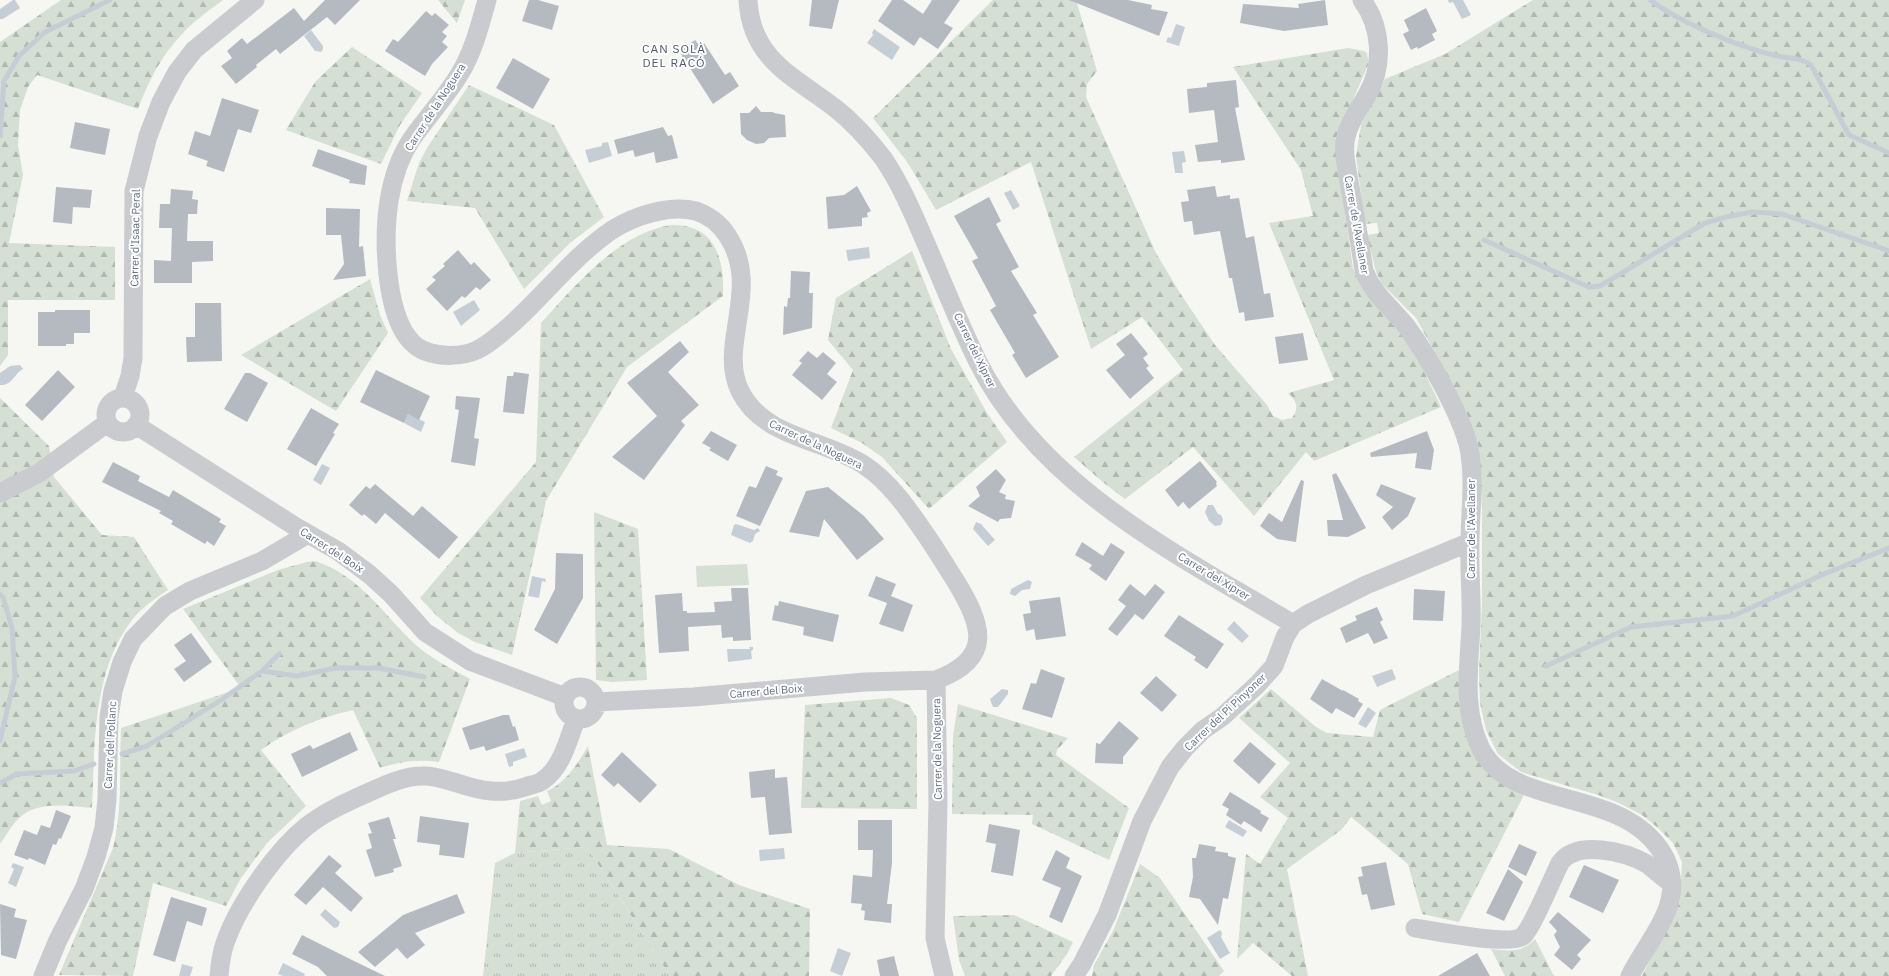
<svg xmlns="http://www.w3.org/2000/svg" width="1889" height="976" font-family="'IBM Plex Sans',sans-serif">
<style>
.grass{fill:url(#grass-tufts)}
.forest{fill:url(#forest-firs)}
.green{fill:#d5dfd3}
.water{fill:#c6ced5}
.lines{fill:none;stroke-linecap:round;stroke-linejoin:round}
.stream{stroke:#c6ced5;stroke-width:5}
.building{fill:#b5bac1}
.street{stroke:#c9cbcf;stroke-width:19}
.labels{text-anchor:middle;dominant-baseline:central;stroke-width:4;stroke-linejoin:round;paint-order:stroke}
.street-label{font-size:11px;fill:#636f87;stroke:#fff}
.neighbourhood-label{font-size:12px;letter-spacing:1px;fill:#515a6b;stroke:#fff}
</style>
<defs>
<pattern id="grass-tufts" width="24" height="20" patternUnits="userSpaceOnUse"><rect width="24" height="20" fill="#d5dfd3"/><path d="M3 7l-1-3M5 7V3M7 7l1-3M15 17l-1-3M17 17v-4M19 17l1-3" fill="none" stroke="#b0b9b1"/></pattern>
<pattern id="forest-firs" width="22" height="20" patternUnits="userSpaceOnUse"><rect width="22" height="20" fill="#d5dfd3"/><path d="M5 1l3.5 6h-7zM16 11l3.5 6h-7z" fill="#b0b9b1"/></pattern>
</defs>
<rect width="100%" height="100%" fill="#f6f7f3"/>
<path class="grass" d="M587,847l83,129h-187l12,-113 20,-10z"/>
<path class="forest" d="M61,0h162c-13,10 -28,20 -39,32 -22,22 -35,48 -46,77l-101,-34 -9,12 -8,23 -2,35 5,30 -14,68 106,4v53h-107v55l-8,11v-324z
M438,0h27l-8,23z
M993,0h83l21,71 -10,13 -1,13 70,156 24,40 35,52 52,60 6,11 9,4 10,-2c8,-10 4,-18 -4,-25l46,-13 -65,-157 44,-7 -12,-46 -68,-103 115,-19 16,3 3,2 1,7v5l-16,37 -7,110 8,56 4,10 9,16 29,33 22,30 24,50 -127,54 -8,-9 -52,64 -61,-69 -68,52 -21,-16 -30,-26 109,-87 -41,-53 -51,32 -60,-187 -95,48 -28,-47 -35,-45z
M1533,0h356v976h-247l38,-76 2,-38 -9,-19 -15,-15 -16,-13 -23,-12 -21,-8 -77,-23 -23,-18 -12,-24 -6,-27 -1,-31 3,-67v-97l-4,-64 -25,-58 -37,-68 -34,-34 -6,-12 -9,-37 12,-2 -2,-10 -12,1 -9,-68 5,-31 24,-46 60,-25z
M352,47l70,46 -22,32 -19,39 -95,-34 29,-48z
M469,85l85,40 50,92 -34,26 -46,46 -49,-81 -68,-7 12,-38 8,-15z
M672,225c45,0 52,35 51,71l-96,71 -81,134 -34,154 -37,-13 -17,-9 -21,-17 -17,-18 116,-136 5,-139c34,-37 78,-91 131,-98z
M912,251l39,98 36,64 20,29 -78,67 -47,-52 -20,-14 -31,-15 22,-58 -25,-30 8,-42z
M370,279l10,36 8,18 -52,78 -95,-56z
M0,398l49,48 5,31 48,58 32,2 34,53c-13,9 -26,17 -36,30 -40,52 -37,125 -40,188 -23,-2 -55,-8 -74,11 -7,7 -12,17 -18,25z
M594,512l44,17 9,151 -35,2 -16,-2z
M315,561c45,14 70,56 103,86 16,13 34,22 52,32l-31,83c-21,-3 -38,-1 -59,6l-27,-58c-33,7 -64,20 -92,40l45,56 -39,37 -26,35 -15,28 -73,-23 -20,93 -74,-1 54,-127c10,-40 6,-80 8,-120l120,-40 -58,-79 95,-39 29,-8z
M1459,670l1,35 16,52 6,10 9,7 34,19 -66,129 -37,-8 -14,-50 -57,-47 -10,13 -54,39 21,107h-16l-39,-33 -16,16 9,-105 14,10 28,-46 -28,-21 30,-34 -51,-45 32,-29 45,38 11,6 46,4 7,-27z
M891,698l18,7 8,13v91l-116,-1 4,-103z
M958,704l110,34 -11,12 -1,5 73,53 -20,52 -77,-36 1,-9 -81,-1 1,-78z
M588,746l19,99 62,4 70,36 71,24 -1,67h-139l-83,-129 -72,6 5,-52 18,-5 4,9 9,-4 -4,-10c19,-8 31,-28 41,-45z
M1140,864l20,14 64,93 -5,5h-127l2,-11 19,-34z
M1014,915l59,27 -6,12 -16,22h-86l-6,-16 -6,-44z
M1535,939l19,37h-49l-14,-27c16,2 32,4 44,-10z"/>
<path class="green" d="M747,564l2,21 -52,2 -1,-21z"/>
<path class="water" d="M13,0h2l5,8 -17,11h-3v-10z
M1448,0h15l8,15 -9,4 -9,-17 -4,1z
M1176,24l9,3 -6,19 -13,-4 2,-5 3,1z
M874,29l26,18 -8,13 -25,-17 6,-8 -1,-2z
M311,30l12,16v3l-2,3 -6,-1 -11,-15z
M608,142l4,14 -23,7 -4,-13 17,-4v-3z
M1184,151l2,11 -4,1 1,10h-8l-3,-21z
M1011,190l9,16 -7,4 -9,-17z
M869,247l1,11 -22,3 -2,-11z
M474,300l6,10 -19,16 -8,-14z
M20,365l3,4c-9,5 -11,17 -23,16v-12l10,-7z
M408,414l17,8 -4,10 -17,-9z
M322,464l8,4 -9,17 -8,-5z
M1208,505h5l5,9 3,1 2,5 -2,5 -6,1 -6,-5 -4,-9z
M976,522l5,2 14,16 -7,6 -15,-17z
M736,524l18,6 4,-2 2,3 -5,3 -2,7 -3,2 -19,-8 3,-10z
M532,576l14,3 -1,3 -3,-1 -3,17 -11,-2z
M1028,580l4,2 -2,7 -8,1 -7,6 -5,-2 1,-5z
M1234,621l15,15 -7,7 -15,-14z
M749,647h4v3l-2,1 1,8 -24,3 -1,-13h23z
M1392,669l4,10 -19,8 -5,-11z
M1002,689l6,1v4l-10,13h-5l-3,-8z
M1368,707l8,6 -10,15 -8,-4z
M524,748l3,9 -14,5v4l-4,1 -4,-13z
M1229,820l18,11 -4,6 -18,-10z
M784,848l1,11 -25,2 -1,-11z
M13,863l11,4 -8,20 -8,-4 6,-14 -3,-2z
M325,909l15,13 -2,5 -4,1 -14,-13z
M1220,930l2,3 -1,4 9,16 -10,6 -13,-21z
M838,948l13,5 -9,23 -12,-5z
M283,963l22,11 -1,2h-21l-5,-2z
M182,964l11,3 -3,9h-11z"/>
<g class="lines">
<path class="stream" d="M1650,0c29,22 87,46 123,55 14,4 25,1 38,10l38,70 40,18
M0,136l4,-55 15,-25 26,-24 65,-32
M1484,240l105,47 11,-1 105,-63 21,-6 26,-5 30,2 107,37
M0,595l3,2 9,31 3,49 -15,64
M1546,666l85,-39 102,-11 91,-42 65,-26
M262,671l35,5 39,-8h43l45,9
M122,754l25,-8 74,-46 41,-29 17,-17
M0,783l17,-9 57,-3 20,-7"/>
</g>
<path class="building" d="M325,0h35l-25,25 -8,-8 -47,37 -4,-5 -20,16 1,2 -21,17 -15,-18 11,-8 -5,-7 15,-13 5,6 47,-36 10,13z
M529,0h9l21,6 -7,24 -30,-9z
M812,0h27l-7,29 -23,-3z
M892,0h11l20,14 9,-14h28l-16,23 9,5 -15,21 -18,-12 -6,9 -36,-25z
M1069,0h59l24,5 -1,4 17,3 -9,24z
M1325,0l3,25 -44,6 -44,-8 3,-19 56,4 -1,-4z
M1426,8l11,23 -5,3 3,6 -17,9 -1,-2 -6,3 -8,-16 6,-3 -5,-11z
M426,11l6,5 3,-3 14,12 -7,7 5,4 -5,6 6,5 -16,17 -7,12 -40,-25 8,-12 5,3z
M695,40l5,6 4,-3 21,32 5,-3 9,14 -26,18 -34,-53z
M513,58l37,21 -17,30 -37,-21z
M1236,80l3,27 -4,1 10,52 -24,3v-3l-23,2 -3,-17 23,-3 -4,-32 -25,3 -2,-24 20,-2v-4z
M222,98l37,12 -8,23 -13,-4 -14,43 -18,-6 2,-5 -20,-7 7,-23 15,5z
M756,106l5,6h12l1,1 11,2 1,22 -17,1 -5,5 -8,1 -9,-4 -6,-6 -1,-21h9z
M75,122l35,7 -5,26 -35,-7z
M663,127l5,9 4,-1 6,23 -22,5 -2,-11 -19,5 -2,-7 -15,4 -4,-14z
M318,149l49,17 -2,19 -16,-2 1,-3 -38,-14z
M857,186l14,25 -4,2 1,4 -6,1v8l-34,3 -2,-32 18,-2z
M1215,186l2,11 13,-2v4l9,-1 7,40 8,-2 10,58 6,-1 4,24 -29,4 -1,-9 -5,1 -7,-35h-3l-9,-47 -26,4 -2,-14 -8,1 -3,-20 8,-1 -2,-11z
M56,187l36,3 -2,18 -17,-1 -1,17 -19,-2z
M171,189l22,2 -1,8 6,1 -1,14h-9l-1,27h26v20l-21,1v21h-38v-23l17,1 1,-33h-13l1,-24h10z
M989,197l12,24 -5,3 23,43 -8,4 26,42 -4,2 26,42 -33,21 -14,-23 3,-2 -25,-43 6,-4 -24,-45 6,-3 -24,-42z
M326,208l34,1 -1,38 4,-1 3,30 -33,4 11,-16 -3,-29h-15z
M458,250l13,15 3,-3 17,18 -11,10 -4,-3 -11,11 -3,-2 -15,15 -21,-22 10,-9 -4,-3 13,-11 -2,-2z
M791,271l19,1 -1,21h4l-1,35 -29,7 1,-29 3,1 1,-9h2z
M195,303h26l1,58 -35,1 -1,-25h9z
M55,310h35v23h-16v11h-8v2h-28v-34h17z
M1131,333l17,21 -5,4 6,8 -3,2 8,10 -24,21 -24,-29 19,-15 -9,-11z
M1303,333l5,27 -29,4 -4,-27z
M680,341l9,11 -21,20 31,33 -18,16 4,4 -41,55 -32,-23 45,-41 -30,-33z
M808,351l9,7 6,-6 13,11 -9,11 10,8 -15,18 -30,-25 10,-12 -3,-2z
M58,370l17,17 -33,34 -17,-16z
M376,370l54,26 -11,24 -11,-6 -4,9 -44,-21z
M514,372l15,2 -5,40 -21,-2 4,-36h6z
M245,373h5l18,10 -21,39 -23,-13z
M456,396l24,2 -6,40 5,1 -4,27 -24,-4 8,-52 -4,-1z
M311,408l28,16 -6,9 2,1 -19,32 -29,-17z
M711,431l26,14 -9,16 -19,-11 2,-2 -9,-5z
M1427,431l7,19 -3,20 -16,-2 2,-15 -46,4 -1,-4z
M1200,461l17,21 -1,1 1,3 -28,23 -6,-7 -5,5 -13,-17z
M113,462l27,14 -2,5 31,16 4,-7 48,29 -2,3 7,4 -12,20 -7,-5 -2,3 -34,-20 2,-3 -14,-8 2,-2 -59,-29z
M766,466l12,5 -2,4 7,3 -23,48 -24,-10 13,-30 7,2z
M996,469l10,11 -7,12 7,3 -1,4 10,2 -4,17 -11,1 -2,3 -30,-16 12,-10 -4,-9z
M1336,473l30,55 -18,9 -20,-1 -1,-16h16l-11,-45z
M1301,480l3,1 -8,61 -19,-3 -17,-13 9,-13 13,9z
M375,484l38,32 9,-10 36,31 -19,22 -54,-46 -9,11 -12,-10 -2,2 -13,-11 17,-19 4,3z
M1381,484l35,14 -8,18 -16,14 -10,-13 11,-10 -17,-12z
M828,487l36,29 20,23 -27,21 -33,-41 -5,18 -30,-5 17,-41z
M1082,542l21,14 8,-13 14,9 -19,29 -17,-12 3,-4 -17,-10z
M556,553l27,1v44l-26,46 -23,-14 21,-41z
M876,576l20,8 -5,12 22,9 -10,27 -24,-8 8,-21 -19,-7z
M1130,584l15,12 10,-12 10,8 -22,28 -8,-6 -18,22 -9,-7 18,-23 -8,-6z
M731,588h17l3,52 -18,1v-4l-11,1 -1,-13 -33,2 1,24 -30,2 -4,-58 27,-2 1,18h4v2l28,-1 -1,-10 18,-1z
M1414,589l31,2 -2,30 -30,-1z
M1060,597l6,39 -30,4 -2,-11 -8,2 -3,-17 8,-1 -2,-12z
M779,601l60,14 -6,27 -30,-7 1,-8 -32,-7 3,-15 3,1z
M1377,607l6,13 -3,2 8,16 -14,6 -6,-11 -22,10 -6,-15 17,-8 -2,-4z
M1179,615l45,29 -17,25 -13,-9 2,-3 -32,-21z
M191,633l21,29 -28,20 -10,-13 12,-8 -12,-16z
M1041,669l24,9 -13,40 -30,-9 9,-26 5,1z
M1156,676l21,19 -15,17 -22,-19z
M1322,679l21,12v-1l16,9 -1,2 5,3 -9,14 -18,-10 -4,6 -22,-15z
M503,715h6l4,12 2,-1 4,14 -33,11 -2,-5 -14,4 -8,-22z
M1119,721l20,17 -16,19v7l-28,-1 1,-20 4,1z
M350,732l8,18 -56,27 -11,-23 19,-9 3,4z
M1250,742l26,22 -17,20 -26,-23z
M622,752l35,33 -17,18 -22,-20 -4,4 -13,-12z
M775,769v9l12,-1 5,56 -23,2 -4,-38 -14,1 -2,-26z
M1230,792l31,19 -1,2 9,5 -8,14 -17,-11 -3,4 -15,-10 3,-6 -7,-4z
M56,810l15,6 -10,23 -2,-1 -3,7 -3,-1 -8,21 -16,-7 -1,2 -14,-5 10,-25 13,5 4,-10 9,3z
M420,816l49,7 -5,35 -25,-3 1,-10 -23,-3z
M389,817l7,22h-3l9,27 -9,3 1,3 -19,5 -9,-27 6,-2 -4,-14 4,-1 -4,-10z
M858,820h34v43l-5,41h5l-1,19 -27,-3 1,-9 -4,-1 1,-6 -11,-1 2,-28 19,2 1,-27h-15z
M989,824l31,6 -7,46 -22,-4 5,-28 -10,-2z
M1199,844l17,3 -1,4 13,2v3l8,2 -8,41 -5,-1 -5,27 -18,-26 -11,-2 4,-20 -1,-19h4z
M1519,844l18,8 -11,24 -18,-9z
M1056,850l14,8 -4,10 16,8 -20,47 -13,-6 12,-29 -19,-8z
M329,855l13,11 -7,7 28,25 -12,14 -28,-25 -17,18 -12,-10z
M1386,862l9,43 -24,5 -4,-16 -5,1 -4,-18 5,-1 -2,-9z
M1584,865l35,15 -16,33 -34,-16z
M1508,869l15,13 -19,39 -18,-8z
M457,894l8,19 -50,20 10,12 -18,14 -10,-11 -22,19 -17,-15 45,-37z
M171,897l36,11 -5,18 -15,-5 -12,41 -22,-7z
M0,904l16,5 -2,8 13,3 -11,39 -15,-4z
M1558,912l33,28 -14,15 4,4 -9,11 -18,-15 6,-8 -6,-12 3,-4 -8,-9z
M302,935l52,26 31,15h-58l-9,-9 -26,-13z
M1477,953l13,23h-52z
M894,956l5,20h-19l-3,-16z"/>
<g class="lines">
<path class="street" d="M487,0c-7,25 -14,53 -28,75 -14,23 -33,43 -48,65 -23,35 -27,83 -24,123 2,28 9,77 38,88 15,6 37,6 52,-1 14,-7 26,-18 37,-28 33,-30 61,-67 98,-92 22,-14 58,-26 84,-19 12,4 24,13 31,24 36,53 -10,109 13,156 23,47 84,48 124,74 25,16 45,45 62,70 10,14 19,30 29,45 27,44 40,78 -19,100l2,123 -3,135 9,38
M748,0c3,60 47,77 87,108 18,14 34,32 48,50 17,25 29,53 41,81 18,41 35,85 55,125 63,124 200,191 314,260
M1362,0c20,27 22,66 5,95 -8,14 -20,30 -22,47 -2,14 3,31 5,45 5,28 10,56 14,84 9,23 27,36 42,55 21,28 55,88 63,122 6,32 1,64 1,95 -1,28 2,55 1,83 -2,40 -9,85 10,123 33,63 141,36 182,105 8,13 11,31 7,46 -5,24 -29,53 -40,76
M123,397l7,-21 3,-18 1,-167 14,-55 13,-34 16,-30 17,-22 61,-50
M106 415a17 17 0 1 1 34 0a17 17 0 1 1-34 0Z
M136,425l160,102 42,24 31,23 22,20 34,38 45,29 95,36
M0,493l39,-20 68,-50
M564 703a16 16 0 1 1 32 0a16 16 0 1 1-32 0Z
M596,702l97,-5 172,-15 71,-2
M1415,928c18,3 96,18 108,8 9,-8 30,-59 37,-73 17,-24 66,-11 87,1 8,6 16,14 24,19
M43,976l15,-36 26,-51 12,-32 8,-29 3,-29 2,-82 4,-26 9,-29 11,-23 32,-33 25,-15 72,-30 46,-27
M219,976c1,-11 2,-22 6,-33 13,-38 51,-92 82,-117 18,-14 38,-23 58,-32 18,-8 38,-18 57,-18 13,-1 23,4 35,7 24,8 44,12 68,4 5,-2 13,-3 17,-6 20,-13 26,-41 34,-62
M1074,976l8,-12 25,-49 35,-94 28,-54 15,-19 18,-18 19,-13 35,-32 17,-19 11,-29 8,-13 15,-10 58,-29 104,-43"/>
</g>
<g class="labels">
<g class="street-label">
<text transform="translate(435 107) rotate(-57)">Carrer de la Noguera</text>
<text transform="translate(1357 225) rotate(80)">Carrer de l'Avellaner</text>
<text transform="translate(135 238) rotate(-89)">Carrer d'Isaac Peral</text>
<text transform="translate(975 350) rotate(64)">Carrer del Xiprer</text>
<text transform="translate(816 444) rotate(25)">Carrer de la Noguera</text>
<text transform="translate(1471 529) rotate(-90)">Carrer de l'Avellaner</text>
<text transform="translate(332 550) rotate(33)">Carrer del Boix</text>
<text transform="translate(1214 576) rotate(31)">Carrer del Xiprer</text>
<text transform="translate(766 691) rotate(-5)">Carrer del Boix</text>
<text transform="translate(1225 712) rotate(-43)">Carrer del Pi Pinyoner</text>
<text transform="translate(110 745) rotate(-87)">Carrer del Pollanc</text>
<text transform="translate(937 749) rotate(-91)">Carrer de la Noguera</text>
</g>
<g class="neighbourhood-label">
<text x="674" y="48">CAN SOLÀ<tspan x="674" dy="14">DEL RACÓ</tspan></text>
</g>
</g>
</svg>
